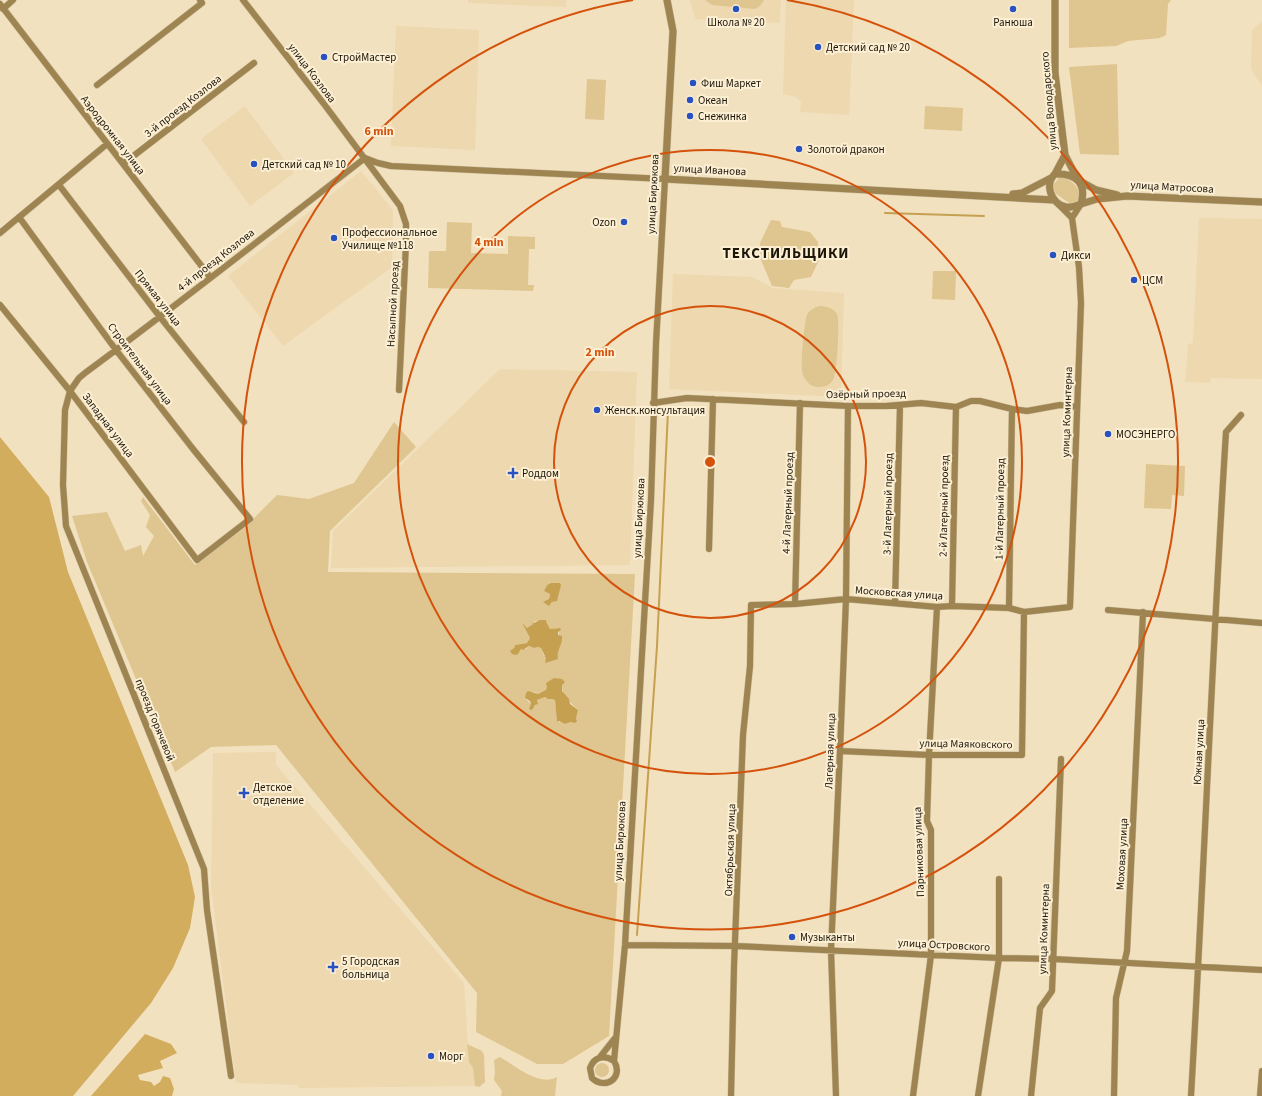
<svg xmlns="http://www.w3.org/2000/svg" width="1262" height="1096" font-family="'Source Sans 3',sans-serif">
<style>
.built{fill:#edd8af}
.green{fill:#dfc58f;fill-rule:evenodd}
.forest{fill:#d2ad5e}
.water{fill:#c5a051}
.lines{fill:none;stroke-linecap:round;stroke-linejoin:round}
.stream{stroke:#c5a051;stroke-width:2}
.minor-casing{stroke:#ccbd9e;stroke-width:7}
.tertiary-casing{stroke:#ccbd9e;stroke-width:8}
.minor{stroke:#9d8451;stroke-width:6}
.tertiary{stroke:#9d8451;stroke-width:7}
.ring{fill:none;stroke:#d4520c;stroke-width:2}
.poi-dot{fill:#2952c1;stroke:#fcefd3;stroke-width:1.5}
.labels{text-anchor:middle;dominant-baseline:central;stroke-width:4;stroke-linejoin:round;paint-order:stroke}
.poi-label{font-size:11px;fill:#1d170a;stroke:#fcefd3;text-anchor:start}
.street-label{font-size:11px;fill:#1d170a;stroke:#fcefd3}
.district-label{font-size:15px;font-weight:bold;letter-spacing:1px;fill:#1d170a;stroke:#fcefd3}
.centre{fill:#d4520c;stroke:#fcefd3;stroke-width:2}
.ring-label{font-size:12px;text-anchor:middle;font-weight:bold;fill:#d4520c;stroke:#fcefd3;stroke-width:4;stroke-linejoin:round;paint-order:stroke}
</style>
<rect width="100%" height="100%" fill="#f2e1bf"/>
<path class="built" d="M468,0h98v7l-98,-4z
M690,0h91l-1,23 -85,-4z
M786,0h68l-5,115 -49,-3 1,-10 -5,-5 -13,-3z
M1262,21v65l-11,-17 1,-39z
M396,26l83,4 -4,120 -84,-4z
M245,106l49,67 -44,33 -49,-67z
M361,171l32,39 -1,57 -109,79 -55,-70z
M1199,218l63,1v160l-51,-1 -1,5 -25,-1 3,-38 5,-1z
M673,274l79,3 21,11 71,5 -3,104 -172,-8z
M500,369l137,3 -7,193 -299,3 2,-37z
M276,752v13l188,218 5,79 4,6 2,18 -177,2v-3l-62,-2 -25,-196 2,-134z"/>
<path class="green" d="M705,0h59l-4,6 -5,3 -43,-4z
M1069,0h102l-3,4 -2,31 -6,3 -32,3 -12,5 -47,2z
M1117,64l2,91 -39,-1 -11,-87z
M587,79l19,1 -2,40 -19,-1z
M925,106l38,2 -1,23 -38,-2z
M1059,178c15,-3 32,25 10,25l-14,-10 -2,-8z
M771,220l9,1 2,6 28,5 8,10 1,18 -8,17 -17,3 -5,8 -17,-2 -11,-26 -1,-17z
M447,222l25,1 -1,30 37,1v-18l27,1v12h-6l-1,36h6l-1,6 -105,-3 1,-37h17z
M933,271h23l-1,29 -23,-1z
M819,306c6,0 15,2 18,8 3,5 0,61 -4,66 -4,7 -15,9 -22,5 -5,-3 -9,-10 -9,-15 -1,-9 2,-48 5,-55 2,-5 7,-7 12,-9z
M394,422l22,25 -86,84 -2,41 307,2 -26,462 -46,28h-26l-61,-32 1,-39 -201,-248 -65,2 -36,25 -88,-210 -15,-46 35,-4 18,39 16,-6 2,11 11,-20 -8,-9 4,-12 -9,-14 2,-4 52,68 47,-35 35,-35 32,4 45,-16zM551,583h9l-2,14 -6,5 -1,2 -4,-3 2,-2 1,-5 -6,-3 3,-6zM546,620l4,9 9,-1 -1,21 -1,4 -13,3 -3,-8 -3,-1 -4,1 -5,-2 -3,3 -15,2 3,-3 1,-3 12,-2 3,-5 -7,-13 4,3 6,-4 -2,-2zM562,685c0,13 8,16 16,25l-2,9 -5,3 -6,2 -3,-2h-5l-2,-22 -3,-1h-4l-3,-2 -8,3 1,2 -4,5 -9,-9 9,-6 4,2 9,-4v-3z
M1146,464l39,2 -1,30 -12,-1 -1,14 -27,-1z
M467,1044l15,7 2,4 1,27 -6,5 -4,-1 -2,-18 -4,-6z
M500,1057c16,9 39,30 57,20l-2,19h-54l1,-5 -8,-11 1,-8 -1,-12z
M595 1070a7 7 0 1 1 14 0a7 7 0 1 1-14 0Z"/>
<path class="forest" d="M0,437l49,60 19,75 120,293 7,32 -5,31 -17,40 -22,35 -78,93h-73z
M145,1034l26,10 6,9 -17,8 3,7 -25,7 2,5 11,2 3,4 6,-4 3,-6 7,2 4,11 -2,7h-81z"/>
<path class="water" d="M551,583h9l1,2 -4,16 -5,1 -3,4 -6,-4 6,-3 1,-5 -6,-3 3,-6z
M540,620h6l1,3 3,6 10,-1 1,2 -3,2v3l4,1c1,9 -6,14 -4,23l-13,4 1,-5 -5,-10 -3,-1 -4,1 -5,-2 -6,4 -2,-1 -3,5 -2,1 -4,-1 -2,-3 4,-3 1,-3 12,-2 3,-5 -8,-15 5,5 6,-4 -2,-3 3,2z
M554,678l8,1 3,3 -3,3v6l7,8 1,5 8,6 -2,9 1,2 -2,2 -4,-1 -6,2 -6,-3 -2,1 -2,-22 -3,-1h-4l-3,-2 -8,3 1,4 -3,1 -3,5 -3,-1 2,-5 -1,-3 -5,-3 1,-5 2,-2 10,3 8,-4 1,-3 -1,-4z"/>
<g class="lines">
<path class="stream" d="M885,213l99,3
M637,935l20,-289 11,-235"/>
<g class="minor-casing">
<path id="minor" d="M243,0l81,104 76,102 6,18v19l-7,147
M0,4l210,273
M3,9l10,-9
M97,85l105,-82 -2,-3
M365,158l13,5 13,3 274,13 -9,165 -5,156 -26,445 -11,116c10,16 -8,30 -22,17l-2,-10c4,-11 14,-14 24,-7
M123,164l131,-101
M59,185l101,132 84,105
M1059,205l13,13
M1072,218l9,-14
M0,233l107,-89
M0,305l70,86 127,169 53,-41 -57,-70 -77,-99 -97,-133
M653,403l34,-5 161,8h38l35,-3 35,4 15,-6h9l32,8 15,2 33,-6 17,2
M709,549l4,-150
M895,603l5,-198
M795,604l5,-201
M952,606l4,-199
M1009,608l3,-199
M1108,610l154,13
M840,751l89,4h93l2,-143
M625,945l111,1 263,12 54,1 209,11
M600,1057l15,-19
M231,1076l-24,-166 -3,-41 -138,-343 -3,-41 2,-75 5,-19 9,-13 6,-5c95,-70 187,-143 280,-215
M731,1096l3,-129 9,-232 7,-69 1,-61 44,-1 51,-5 91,8 15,-1 57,2 15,4 46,-5 11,-304 -2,-36 -7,-49
M836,1096l-5,-146 9,-199 6,-152 2,-193
M913,1096l18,-141v-125l-4,-9 2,-66 8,-148
M978,1096l21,-138v-79
M1031,1096l9,-88 12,-17 9,-232
M1114,1096l2,-98 11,-47 16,-339
M1191,1096c13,-221 21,-443 35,-664l15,-17
M1260,1096l2,-25"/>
</g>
<g class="tertiary-casing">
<path id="tertiary" d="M667,0l6,31 -8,148 389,21
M1055,0v73l10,82 -10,19
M1065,155l13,25 18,10 21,5
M1055,174c21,-1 32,9 26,30 -5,2 -10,4 -15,3 -15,-3 -22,-23 -11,-33z
M1013,194l9,-1 29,-15
M1081,204l16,-5 30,-3 135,6"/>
</g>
<use href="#minor" class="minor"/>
<use href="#tertiary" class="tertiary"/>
</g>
<g class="ring">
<circle cx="710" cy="462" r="156"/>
<circle cx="710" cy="462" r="312"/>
<path d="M787 0A468 468 0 1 1 633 0"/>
</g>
<g class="poi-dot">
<circle cx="736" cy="9" r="4"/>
<circle cx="1013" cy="9" r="4"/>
<circle cx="818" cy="47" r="4"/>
<circle cx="324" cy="57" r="4"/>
<circle cx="693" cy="83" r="4"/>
<circle cx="690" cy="100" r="4"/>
<circle cx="690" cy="116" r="4"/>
<circle cx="799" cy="149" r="4"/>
<circle cx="254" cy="164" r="4"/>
<circle cx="624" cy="222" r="4"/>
<circle cx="334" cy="238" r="4"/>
<circle cx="1053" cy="255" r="4"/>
<circle cx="1134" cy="280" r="4"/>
<circle cx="597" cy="410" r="4"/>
<circle cx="1108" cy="434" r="4"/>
<path d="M511 467h4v4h4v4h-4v4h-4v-4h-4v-4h4z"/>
<path d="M242 787h4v4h4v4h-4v4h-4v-4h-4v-4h4z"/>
<circle cx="792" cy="937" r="4"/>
<path d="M331 961h4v4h4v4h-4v4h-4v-4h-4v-4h4z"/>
<circle cx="431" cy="1056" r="4"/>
</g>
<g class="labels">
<g class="poi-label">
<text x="736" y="22" text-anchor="middle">Школа № 20</text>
<text x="1013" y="22" text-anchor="middle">Ранюша</text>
<text x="826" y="47">Детский сад № 20</text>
<text x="332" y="57">СтройМастер</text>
<text x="701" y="83">Фиш Маркет</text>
<text x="698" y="100">Океан</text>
<text x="698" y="116">Снежинка</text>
<text x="807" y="149">Золотой дракон</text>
<text x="262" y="164">Детский сад № 10</text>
<text x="616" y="222" text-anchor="end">Ozon</text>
<text x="342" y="232">Профессиональное<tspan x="342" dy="13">Училище №118</tspan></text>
<text x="1061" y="255">Дикси</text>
<text x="1142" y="280">ЦСМ</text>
<text x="605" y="410">Женск.консультация</text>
<text x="1116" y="434">МОСЭНЕРГО</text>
<text x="522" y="473">Роддом</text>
<text x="253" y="787">Детское<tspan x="253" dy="13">отделение</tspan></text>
<text x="800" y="937">Музыканты</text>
<text x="342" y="961">5 Городская<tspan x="342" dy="13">больница</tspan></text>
<text x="439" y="1056">Морг</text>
</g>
<g class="street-label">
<text transform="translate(312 73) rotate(53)">улица Козлова</text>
<text transform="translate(1049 101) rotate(-95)">улица Володарского</text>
<text transform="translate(183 106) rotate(-38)">3-й проезд Козлова</text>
<text transform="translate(113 135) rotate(52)">Аэродромная улица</text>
<text transform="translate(710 170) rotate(3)">улица Иванова</text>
<text transform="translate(1172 187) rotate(3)">улица Матросова</text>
<text transform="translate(653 194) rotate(-87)">улица Бирюкова</text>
<text transform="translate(216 260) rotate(-38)">4-й проезд Козлова</text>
<text transform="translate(158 298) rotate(52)">Прямая улица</text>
<text transform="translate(393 304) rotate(-87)">Насыпной проезд</text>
<text transform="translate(140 364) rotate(53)">Строительная улица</text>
<text transform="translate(866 394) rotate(-1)">Озёрный проезд</text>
<text transform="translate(1067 412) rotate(-88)">улица Коминтерна</text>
<text transform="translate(108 425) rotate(53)">Западная улица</text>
<text transform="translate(788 503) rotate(-88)">4-й Лагерный проезд</text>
<text transform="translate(888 504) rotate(-89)">3-й Лагерный проезд</text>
<text transform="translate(944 506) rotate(-89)">2-й Лагерный проезд</text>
<text transform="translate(1000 509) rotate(-89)">1-й Лагерный проезд</text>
<text transform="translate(639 518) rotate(-87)">улица Бирюкова</text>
<text transform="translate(899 593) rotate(4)">Московская улица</text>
<text transform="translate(155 720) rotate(68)">проезд Горячевой</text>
<text transform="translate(966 744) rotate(1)">улица Маяковского</text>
<text transform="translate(830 751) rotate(-88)">Лагерная улица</text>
<text transform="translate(1199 752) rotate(-87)">Южная улица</text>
<text transform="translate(620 841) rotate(-87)">улица Бирюкова</text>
<text transform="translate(730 850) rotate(-88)">Октябрьская улица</text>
<text transform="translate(919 852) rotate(-92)">Парниковая улица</text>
<text transform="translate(1122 854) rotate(-87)">Моховая улица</text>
<text transform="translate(1044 929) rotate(-88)">улица Коминтерна</text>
<text transform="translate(944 945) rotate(3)">улица Островского</text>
</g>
<g class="district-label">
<text x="786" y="253">ТЕКСТИЛЬЩИКИ</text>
</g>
</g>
<circle cx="710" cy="462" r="6" class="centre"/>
<g class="ring-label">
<text x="379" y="135">6 min</text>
<text x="489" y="246">4 min</text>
<text x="600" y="356">2 min</text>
</g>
</svg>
